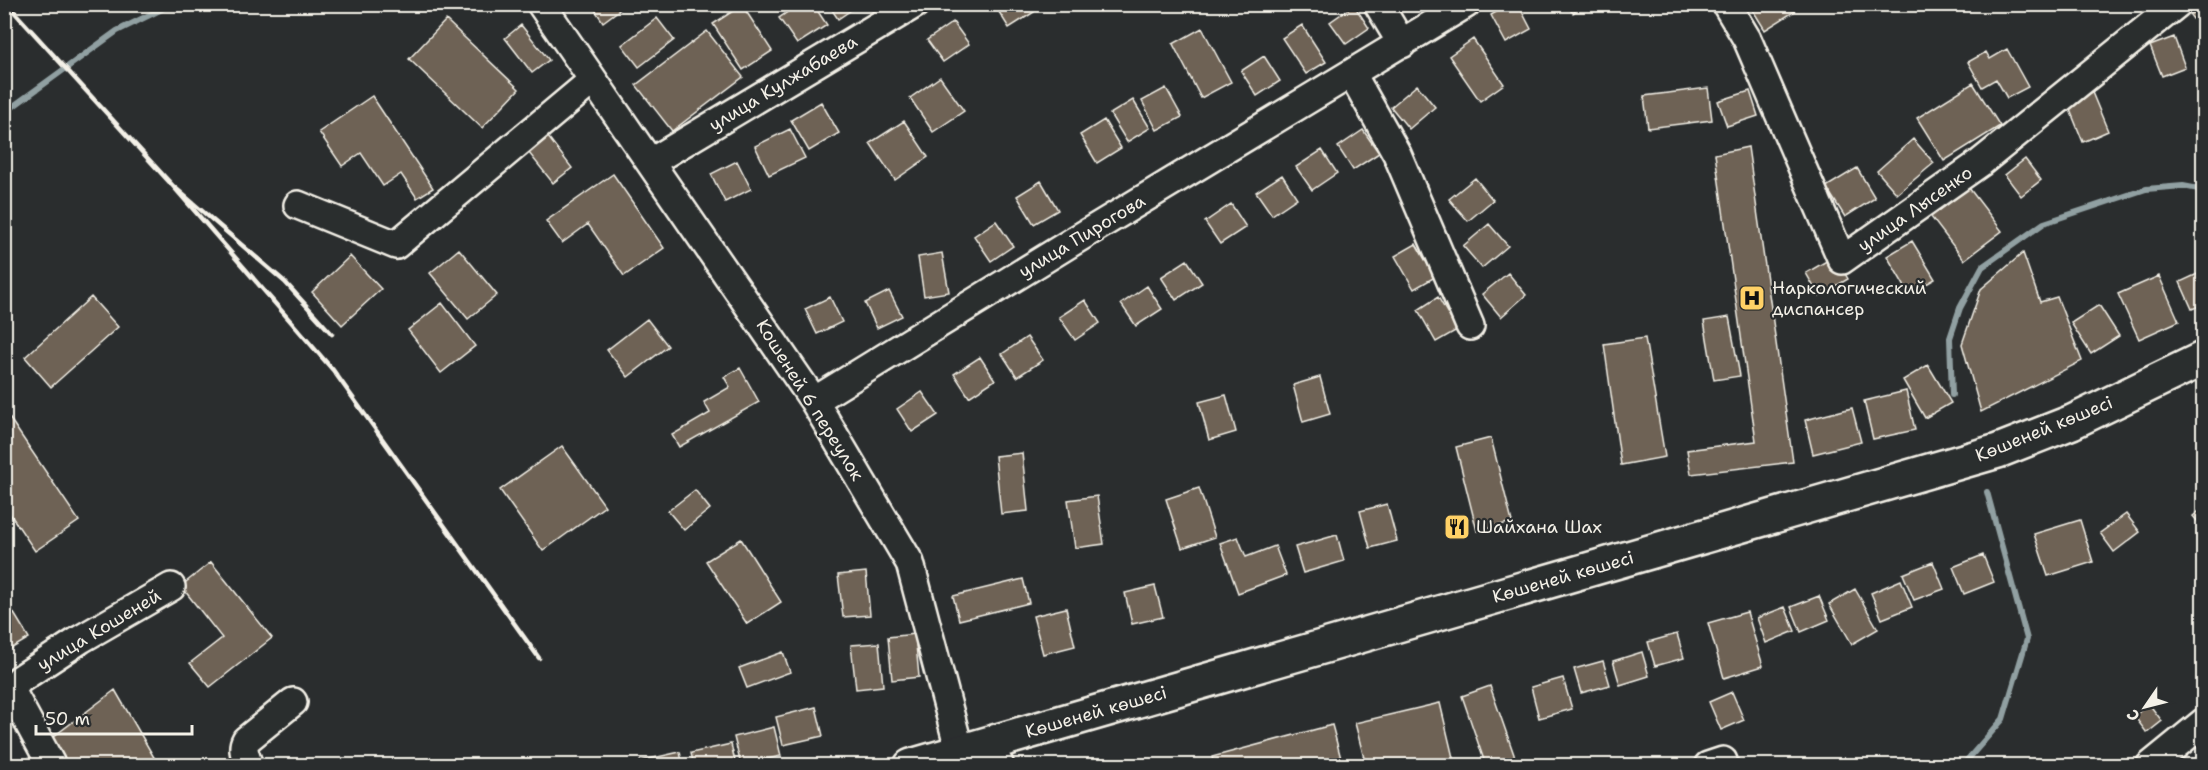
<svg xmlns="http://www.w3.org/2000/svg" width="2208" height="770" font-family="'Shantell Sans',sans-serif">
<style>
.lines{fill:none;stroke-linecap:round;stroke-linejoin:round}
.stream{stroke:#91a0a2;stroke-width:6}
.building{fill:#6e6254;stroke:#f4f1e8;stroke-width:1.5}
.minor-casing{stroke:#f4f1e8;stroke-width:32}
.major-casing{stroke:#f4f1e8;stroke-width:38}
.minor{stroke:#2a2d2e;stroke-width:27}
.major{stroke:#2a2d2e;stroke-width:33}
.rail{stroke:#f4f1e8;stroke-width:4.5}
.labels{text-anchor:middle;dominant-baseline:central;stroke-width:4.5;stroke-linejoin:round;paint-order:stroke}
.street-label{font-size:18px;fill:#f4f1e8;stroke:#2a2d2e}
.poi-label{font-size:18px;fill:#f4f1e8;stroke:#2a2d2e;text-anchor:start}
</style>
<rect width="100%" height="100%" fill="#2a2d2e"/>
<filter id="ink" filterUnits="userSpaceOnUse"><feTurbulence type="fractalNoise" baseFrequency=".0167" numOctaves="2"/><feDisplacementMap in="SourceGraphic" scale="12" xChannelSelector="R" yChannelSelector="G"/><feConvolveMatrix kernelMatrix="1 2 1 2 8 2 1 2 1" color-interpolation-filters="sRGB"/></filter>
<g filter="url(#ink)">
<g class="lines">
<path class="stream" d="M4,113l113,-82 55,-27
M1952,395l-2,-57 10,-30 22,-41 62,-44 102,-34 37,-3 21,4
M1962,766l41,-47 24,-80 -40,-147"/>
</g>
<path class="building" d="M591,4h36l-24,18z
M799,4h14l14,21 -30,19 -18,-26z
M828,4h32l-22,15z
M994,4h35l5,8 -25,16z
M1510,4h8l13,25 -25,14 -15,-28z
M1565,4h18l-10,9z
M1749,4h42l4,7 -30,19z
M742,5l30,46 -29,19 -30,-46z
M1354,5l15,23 -23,16 -16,-22z
M2204,5v29l-14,-19z
M657,18l17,22 -35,27 -17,-22z
M446,20l73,69 -37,39 -73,-69z
M953,22l16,22 -26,18 -16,-22z
M521,25l28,35 -17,13 -27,-35z
M1302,25l24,37 -20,12 -24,-36z
M1202,28l29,54 -30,16 -28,-54z
M707,31l36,46 -71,54 -36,-46z
M2174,37l11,30 -23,9 -12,-30z
M1473,39l31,45 -24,17 -31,-45z
M2007,49l21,38 -21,11 -11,-19 -14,8 -14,-25 18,-10 4,7z
M1264,56l16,25 -23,15 -16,-25z
M940,77l24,34 -31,21 -23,-34z
M1973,83l27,43 -56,35 -27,-43z
M1417,85l18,22 -26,22 -18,-22z
M1166,88l16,29 -25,13 -15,-29z
M1708,88l4,32 -64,8 -4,-32z
M2091,90l17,41 -25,11 -17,-42z
M1750,91l8,25 -31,10 -9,-25z
M372,96l61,92 -16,10 -16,-24 -18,12 -22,-33 -19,13 -23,-34z
M1133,100l17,28 -23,14 -17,-28z
M821,102l18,31 -30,18 -18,-31z
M1104,120l17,28 -24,15 -17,-28z
M904,121l24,36 -33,23 -25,-37z
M790,129l15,29 -36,17 -14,-29z
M1363,130l16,23 -26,17 -15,-23z
M545,133l27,35 -19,15 -28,-35z
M1913,139l21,24 -37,31 -20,-23z
M1748,147l45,315 -102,12 -4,-24 69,-9 -41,-287z
M1322,150l15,23 -25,17 -16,-23z
M2025,159l16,21 -20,16 -16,-21z
M737,161l14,28 -26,13 -14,-28z
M1857,168l18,30 -30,19 -19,-30z
M613,174l51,74 -40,28 -36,-52 -26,19 -16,-22z
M1282,175l15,23 -25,17 -16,-23z
M1475,178l18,22 -25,21 -19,-22z
M1041,181l17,29 -24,14 -17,-28z
M1969,188l33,43 -38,29 -33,-43z
M1231,204l15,23 -26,17 -15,-22z
M996,221l17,25 -22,15 -17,-25z
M1489,224l19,22 -26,22 -19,-22z
M1912,241l23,38 -26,15 -22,-38z
M1416,244l19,33 -21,12 -19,-33z
M459,249l38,46 -29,24 -38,-46z
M942,253l7,39 -25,4 -6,-39z
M2023,253l17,49 17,-5 25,64 -101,51 -19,-68 19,-55z
M350,256l31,33 -39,36 -30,-33z
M1835,256l13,23 -29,17 -13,-23z
M1187,260l15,23 -26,17 -15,-23z
M2204,271v33l-12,5 -12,-27z
M1508,273l18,22 -25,22 -19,-23z
M2159,276l20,45 -40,18 -21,-45z
M1147,286l15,23 -26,17 -15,-22z
M889,291l13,25 -25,12 -12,-25z
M91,297l27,30 -67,60 -26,-30z
M830,297l12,25 -25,12 -12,-25z
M1438,297l19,33 -21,12 -18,-32z
M1085,300l15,23 -25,17 -16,-23z
M442,303l33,43 -34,27 -33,-43z
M2099,305l20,31 -28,18 -20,-31z
M1729,317l11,59 -26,4 -10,-59z
M647,319l21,27 -40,31 -21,-27z
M1027,337l16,23 -26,17 -15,-23z
M1645,338l20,119 -44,8 -17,-121z
M980,357l15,23 -26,17 -15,-23z
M1928,365l23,38 -26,15 -22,-38z
M740,368l19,34 -80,45 -7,-12 38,-22 -6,-11 26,-15 -6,-10z
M1320,377l10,37 -27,8 -10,-37z
M1906,391l9,39 -42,9 -9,-38z
M922,392l16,23 -26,17 -15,-23z
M1226,395l10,37 -27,8 -10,-38z
M1852,408l9,34 -48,12 -8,-34z
M4,410l75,111 -44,30 -31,-46z
M1491,438l21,84 -35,9 -21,-84z
M562,446l43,60 -62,45 -43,-61z
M1022,453l6,58 -27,3 -6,-58z
M1199,488l16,49 -33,11 -16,-49z
M695,490l15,19 -26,21 -16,-19z
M1097,496l7,48 -29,4 -7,-48z
M1387,504l10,37 -27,7 -10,-37z
M2204,507v22l-11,-13z
M2126,514l14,18 -26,20 -14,-19z
M2080,520l13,42 -45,14 -14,-42z
M1337,535l7,26 -41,12 -8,-26z
M1238,537l8,20 29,-11 11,29 -48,18 -18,-50z
M741,539l40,63 -34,22 -41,-63z
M1983,555l11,27 -30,12 -11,-27z
M211,562l61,76 -62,49 -20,-24 32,-25 -41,-52z
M1933,562l11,27 -30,11 -11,-26z
M866,572l4,43 -27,2 -5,-42z
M1023,579l6,24 -70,17 -6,-24z
M1901,580l11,27 -30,12 -11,-26z
M1155,586l8,31 -31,7 -7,-31z
M1855,589l23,40 -26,15 -23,-40z
M1819,596l10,24 -28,12 -10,-25z
M4,597l25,41 -25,15z
M1785,607l10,24 -29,12 -9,-25z
M1066,608l9,38 -32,8 -10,-38z
M1747,612l16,54 -39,12 -16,-55z
M915,634l4,43 -27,3 -4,-43z
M1677,634l7,24 -29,8 -7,-24z
M879,643l4,43 -27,3 -5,-44z
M783,652l7,20 -43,16 -8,-20z
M1642,652l7,24 -29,9 -7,-24z
M1603,661l7,24 -29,8 -7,-24z
M1563,678l9,31 -33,9 -8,-31z
M1490,686l28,80h-32l-24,-70z
M115,690l44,76h-100l-14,-23z
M1732,692l12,28 -23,10 -12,-28z
M1440,703l15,63h-89l-11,-43z
M2149,704l13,17 -15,12 -13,-17z
M816,707l7,29 -40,9 -7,-28z
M1332,725l11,41h-129l-2,-9z
M774,727l7,29 -40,9 -7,-28z
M731,744l5,22h-42l-3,-13z
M680,752l3,14h-42l-1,-5z"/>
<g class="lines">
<g class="minor-casing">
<path id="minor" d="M541,4l273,397 96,162 50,189
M1378,4l24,40
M1726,4l21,35 95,221 138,-97 197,-159
M1352,74l45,80 73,172
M651,162l264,-158
M298,205l98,40 197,-165
M814,401l258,-159 394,-238
M988,743l12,23
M52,766l-39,-72 1,-8 6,-7 61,-40 90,-52
M249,766c-3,-9 -8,-17 -3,-26l47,-38
M1708,766l15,-5
M2150,766l54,-44"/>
</g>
<g class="major-casing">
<path id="major" d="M911,766l1087,-315 74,-29 132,-64"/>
</g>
<use href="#minor" class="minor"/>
<use href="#major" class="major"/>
<path class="rail" d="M7,4l166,182
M332,334l-47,-52 -112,-96 160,184 206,288"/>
</g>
</g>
<defs>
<g id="hospital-square" transform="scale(1.35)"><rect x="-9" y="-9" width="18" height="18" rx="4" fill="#ffd166" stroke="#2a2d2e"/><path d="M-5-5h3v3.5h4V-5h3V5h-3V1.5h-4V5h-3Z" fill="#111"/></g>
<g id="restaurant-square" transform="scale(1.35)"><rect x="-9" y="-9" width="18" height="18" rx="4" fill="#ffd166" stroke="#2a2d2e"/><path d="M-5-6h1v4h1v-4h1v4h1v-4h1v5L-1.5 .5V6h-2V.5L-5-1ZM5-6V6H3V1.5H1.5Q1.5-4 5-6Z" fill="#111"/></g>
</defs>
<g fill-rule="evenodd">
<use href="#hospital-square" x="1752" y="298"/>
<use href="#restaurant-square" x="1457" y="527"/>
</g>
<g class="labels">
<g class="street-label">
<text transform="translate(783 83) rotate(-31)">улица Кулжабаева</text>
<text transform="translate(1915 209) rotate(-35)">улица Лысенко</text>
<text transform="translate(1082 236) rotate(-31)">улица Пирогова</text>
<text transform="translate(810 400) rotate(58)">Кошеней 6 переулок</text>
<text transform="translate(2044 429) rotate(-22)">Көшеней көшесі</text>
<text transform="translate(1563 577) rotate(-16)">Көшеней көшесі</text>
<text transform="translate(99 630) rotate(-31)">улица Кошеней</text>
<text transform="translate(1096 712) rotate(-16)">Көшеней көшесі</text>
</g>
<g class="poi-label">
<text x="1772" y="288">Наркологический<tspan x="1772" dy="21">диспансер</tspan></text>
<text x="1476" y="527">Шайхана Шах</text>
</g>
</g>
<rect width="2208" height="770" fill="none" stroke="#2a2d2e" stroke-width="24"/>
<rect x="12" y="12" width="2184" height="746" fill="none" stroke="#f4f1e8" stroke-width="2" filter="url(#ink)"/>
<g transform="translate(2145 707) rotate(235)" stroke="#2a2d2e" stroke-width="4.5" paint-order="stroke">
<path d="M0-4.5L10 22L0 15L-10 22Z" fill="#f4f1e8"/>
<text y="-9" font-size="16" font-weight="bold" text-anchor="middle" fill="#f4f1e8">С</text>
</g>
<path d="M36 725v9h156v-9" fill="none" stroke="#f4f1e8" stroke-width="3"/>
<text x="45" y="725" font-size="18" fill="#f4f1e8" stroke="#2a2d2e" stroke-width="4.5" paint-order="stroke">50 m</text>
</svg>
